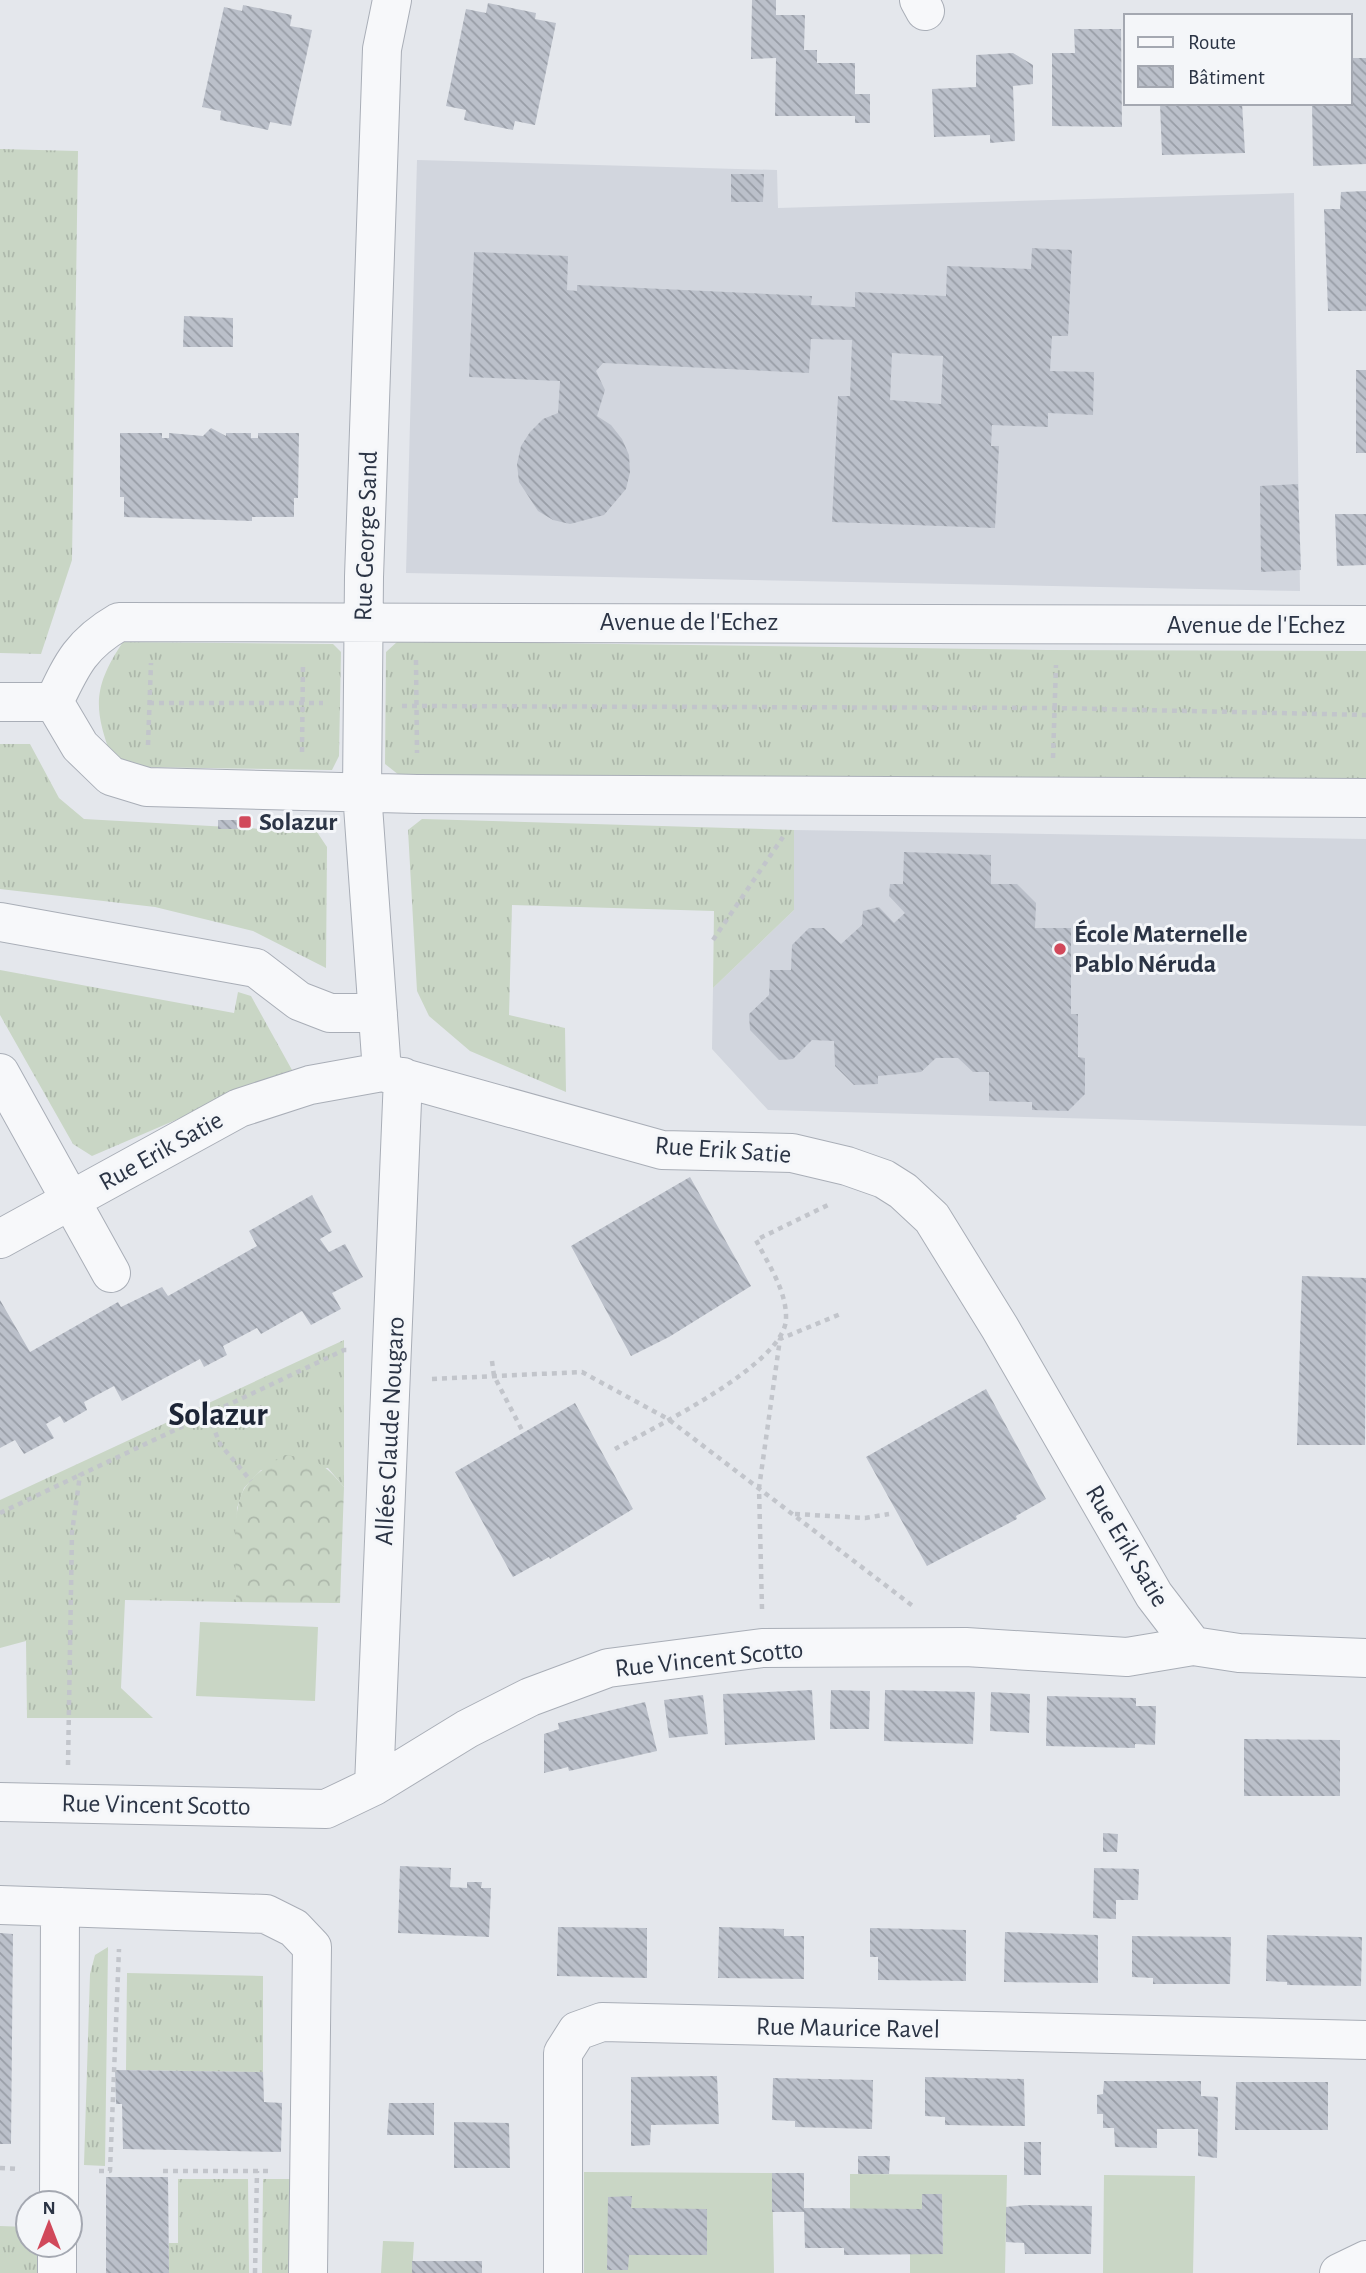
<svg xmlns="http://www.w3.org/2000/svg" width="1366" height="2273" font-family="'Alegreya Sans',sans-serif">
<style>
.built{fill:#d2d6de}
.grass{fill:url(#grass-tufts)}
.forest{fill:url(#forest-crowns)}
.garden{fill:#c9d6c5}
.building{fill:url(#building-back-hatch);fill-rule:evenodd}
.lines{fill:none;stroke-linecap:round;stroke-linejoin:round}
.minor-casing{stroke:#a9aeb7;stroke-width:40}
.path{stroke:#c2c5cb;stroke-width:4.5;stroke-dasharray:5 5;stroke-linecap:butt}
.minor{stroke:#f7f8fa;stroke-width:38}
.poi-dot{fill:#d1495b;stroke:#f4f6f9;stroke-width:2.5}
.labels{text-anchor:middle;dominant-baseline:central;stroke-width:6;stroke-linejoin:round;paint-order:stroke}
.street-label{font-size:26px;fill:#2b3445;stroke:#f4f6f9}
.poi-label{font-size:26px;font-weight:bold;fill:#2b3445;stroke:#f4f6f9;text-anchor:start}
.district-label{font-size:33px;font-weight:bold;fill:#1d2536;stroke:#f4f6f9}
</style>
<defs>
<pattern id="grass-tufts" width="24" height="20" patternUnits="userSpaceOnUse" patternTransform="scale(1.75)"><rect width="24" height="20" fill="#c9d6c5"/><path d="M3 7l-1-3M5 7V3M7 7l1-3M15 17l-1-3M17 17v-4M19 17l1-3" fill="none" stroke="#adb8ab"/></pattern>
<pattern id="forest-crowns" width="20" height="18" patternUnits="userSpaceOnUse" patternTransform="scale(1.75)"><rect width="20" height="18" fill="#c9d6c5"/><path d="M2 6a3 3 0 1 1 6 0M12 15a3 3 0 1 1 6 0" fill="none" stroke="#adb8ab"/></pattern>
<pattern id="building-back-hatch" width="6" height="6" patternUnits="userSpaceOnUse" patternTransform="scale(1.75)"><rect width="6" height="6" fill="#bbc0ca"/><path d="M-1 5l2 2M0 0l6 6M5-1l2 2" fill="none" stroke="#989da6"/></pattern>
</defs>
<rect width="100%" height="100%" fill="#e4e7ec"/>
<path class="built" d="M417,160l360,10 1,38 516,-15 6,398 -894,-18z
M794,830l572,9v287l-598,-16 -56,-61 1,-61 81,-78z"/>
<path class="grass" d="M0,149l78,2 -6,409 -31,94 -41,-1z
M398,641l649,9 319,1v135l-967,-11 -14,-11 1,-112z
M123,642l210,2 8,8 -2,104 -7,14 -195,-3 -25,-9c-19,-50 -19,-71 11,-116z
M0,744h30l29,54 25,21 233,13 10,15 -1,121 -73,-37 -98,-24 -155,-18z
M422,819l372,11v80l-81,78 1,-77 -202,-6 -3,110 56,13 1,64 -96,-41 -41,-35 -12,-25 -9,-161z
M0,970l234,43 4,-21 13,4 41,74 -200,86 -19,-12 -73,-129z
M344,1340v147l-16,-19 -67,2 -17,18 -7,20 -1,94 -111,-2 -4,88 32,30h-126l-1,-77 -26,7v-148z
M108,1947l-3,219 -21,-1 6,-191 5,-19z
M127,1973l136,3v96l-137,-2z
M178,2179h70l1,94h-80v-30h9z
M263,2179h27v94h-28z
M0,2226l28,1v18h12l-1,28h-39z"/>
<path class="forest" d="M285,1455c31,4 39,8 59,32l-4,116 -104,-1c1,-32 -6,-84 7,-111 9,-16 27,-27 42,-36z"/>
<path class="garden" d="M200,1622l118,5 -3,74 -119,-5z
M584,2172l188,1 2,100h-190z
M850,2174l157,1 -2,98h-95v-19h33l-1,-60h-20v15h-72z
M1104,2175l91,1 -2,97h-90z
M383,2241l31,1 -2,31h-31z"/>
<path class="building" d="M752,0h24v15h29l-1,35h13v13h38v31h15v29h-15v-7h-80l1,-58 -25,1z
M488,3l48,10 -1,6 21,4 -21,102 -20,-4 -2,9 -49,-10 2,-10 -20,-4 20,-97 20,4z
M243,5l49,10 -2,11 22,4 -21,96 -21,-4 -2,8 -48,-10 1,-9 -19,-4 22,-100 18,4z
M1074,29h47l1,98 -70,-1v-73h23z
M1013,53l20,12v19l-20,2 2,55 -25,2v-8l-56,2 -2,-48 44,-2v-32z
M1350,58h16v106l-53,2 -1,-63h38z
M1160,103h82l3,50 -83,2z
M731,174h33l-1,28h-32z
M1366,191v120h-38l-4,-102h16l1,-17z
M1032,248l40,2 -4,86h-16l-2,35 44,1 -1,43 -45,-2v14l-56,-2 -1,21h8l-4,82 -163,-6 6,-126h12l2,-56 -41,-1 -2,34 -206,-10 -7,8 9,19 -8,26 14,9 11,14 7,16 1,17 -4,17 -22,26 -34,9 -17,-4 -15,-9 -19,-29 -2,-18 4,-18 9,-14 13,-13 15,-6 2,-32 -91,-4 5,-125 94,4 -1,34 10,1v-6l235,11 -1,9 44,2v-15l91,4 1,-30 84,3zM892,353l51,3 -2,48 -51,-4z
M184,316l49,2v29h-50z
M1356,370h10v83h-10z
M211,428l15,8v-3h25v5h7v-5h41l-1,65h-4v19h-42v4l-128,-4v-20h-4v-64h42v5h7v-5l34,3z
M1298,484l3,86 -40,2 -1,-86z
M1335,514h31v51l-29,1z
M218,820h23v9h-23z
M904,852l87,3v29h26l19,19 -1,25h36v86h7v43l7,1v36l-17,17 -36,-1v-8l-43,-1v-29h-16l-15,-14h-22l-15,14 -43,4v8l-24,1 -19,-19 -1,-25 -22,-1 -19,19 -14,1 -29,-30 -1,-16 20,-19 1,-25h21l1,-25 17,-17h15l17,16 21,-19 1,-14 16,-4 15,16 11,-10 -16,-17 1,-12h13z
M690,1177l61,109 -82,51 -38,19 -60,-110z
M312,1195l20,37 -12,7 9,13 16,-8 18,33 -31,16 9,16 -30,16 -9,-14 -41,23 -4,-6 -34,18 4,9 -23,12 -4,-8 -78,42 -8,-15 -30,16 3,8 -23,13 -4,-7 -14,8 8,14 -30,16 -9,-14 -15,8v-148l30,52 88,-50 3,5 41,-20 6,9 89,-50 -8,-15z
M1302,1276l64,2 -1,167h-68z
M986,1389l60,110 -30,17 1,3 -90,47 -61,-109z
M575,1403l58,106 -83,50 -1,-2 -36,20 -58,-105z
M812,1690l3,50 -90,5 -2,-51z
M831,1690l39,1 -1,38h-39z
M885,1690l90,2 -2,52 -89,-3z
M991,1692l39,2 -1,39 -39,-2z
M703,1695l5,39 -39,4 -5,-38z
M1047,1696l89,2v8h20l-1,39 -20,-1v4l-89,-2z
M645,1702l12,49 -88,20 -1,-4 -24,6v-39l15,-5 -1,-6z
M1244,1739l96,1v56h-96z
M1103,1833l15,1 -1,18h-14z
M400,1866l51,2 -1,19 17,1v-6h15l-1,6h10l-2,49 -91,-4z
M1094,1868l45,1 -1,31h-22v19l-23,-1z
M558,1927l89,1v50l-90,-2z
M719,1927l65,2v7h20v43l-86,-1z
M870,1928l96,2v51l-88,-1v-23h-8z
M1005,1932l93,3v48l-94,-1z
M0,1933l13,1 -2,210h-11z
M1267,1935l95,2 -1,49 -74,-1v-3l-21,-1z
M1132,1936l99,1 -1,47h-77v-6l-21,-1z
M115,2070l148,2 1,30 18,1 -1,49 -158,-3 -1,-45h-6z
M717,2076l2,48 -68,1 -1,20 -19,1v-69z
M925,2077l99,2 1,47 -80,-1v-8l-20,-1z
M773,2078l100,2 -1,49 -77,-2v-6l-23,-1z
M1104,2081h97v15l17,1 -1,61 -19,-2v-27h-41v19l-42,-1 -1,-19h-11v-14h-6v-19l6,-1z
M1236,2082h92v48h-93z
M389,2103h45v32h-47z
M454,2122l55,1 1,45h-56z
M1024,2142h17v33h-17z
M858,2156h32l-1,18h-31z
M772,2173h32v35l118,1v-15h20l1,60 -99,1v-7h-39l-1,-36h-32z
M106,2177h62l1,96h-63z
M632,2196l-1,12 76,1v46h-78l-1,15h-21l1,-73z
M1025,2205l67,1 -1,48h-66l-1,-11 -18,-1v-35z
M412,2261h70v12h-70z"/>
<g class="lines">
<g class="minor-casing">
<path id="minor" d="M919,0l6,11
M0,702h54
M54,702c18,-38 27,-58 65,-80l1247,3
M54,702l26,44 31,30 36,11 270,7 949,4
M0,922l256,46 43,33 31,12h48
M382,1072l-20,-280 2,-215 18,-528 10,-49
M0,1073l111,200
M0,1239l239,-131 71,-23 72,-13 280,78 130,3 55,13 37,13 19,12 29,27 68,110 154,267 39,51
M374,1786l29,-709
M0,1802l326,7 48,-23 93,-57 63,-32 78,-29 154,-20 204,-1 161,10 66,-11 46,7 127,5
M0,1905l266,9 28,14 18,19 -4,326
M59,2203l1,-296
M57,2273v-28
M563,2273v-220l14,-22 25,-9 764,18
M1339,2273l27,-13"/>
</g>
<path class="path" d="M416,660l1,93
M149,703h174
M402,706l653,2 311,7
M148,745l3,-82
M302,752l1,-90
M1053,758l3,-93
M713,940l70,-103
M492,1361l2,15 29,56
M432,1379l150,-7 86,47 246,188
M208,1414l12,30 31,37
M615,1449c38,-21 170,-85 171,-130 1,-28 -18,-55 -30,-79l76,-37
M0,1513l80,-38
M795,1514l70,4 24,-4
M762,1609l-3,-121 21,-149 63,-26
M68,1765l4,-233 8,-57 264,-125h7
M0,2168l20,1
M99,2171h11l9,-222
M163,2171h107
M255,2273l2,-102"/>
<use href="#minor" class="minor"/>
</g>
<g class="poi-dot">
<rect x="238" y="815" width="14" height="14" rx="3.5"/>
<circle cx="1060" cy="949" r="7"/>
</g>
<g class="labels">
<g class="street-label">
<text transform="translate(366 536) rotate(-88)">Rue George Sand</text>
<text x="689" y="622">Avenue de l'Echez</text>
<text x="1256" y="625">Avenue de l'Echez</text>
<text transform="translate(723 1150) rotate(4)">Rue Erik Satie</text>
<text transform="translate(161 1151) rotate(-29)">Rue Erik Satie</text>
<text transform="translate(390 1431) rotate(-87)">Allées Claude Nougaro</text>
<text transform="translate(1127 1546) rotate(59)">Rue Erik Satie</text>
<text transform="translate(709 1659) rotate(-6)">Rue Vincent Scotto</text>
<text transform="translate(156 1805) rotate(1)">Rue Vincent Scotto</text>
<text transform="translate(848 2028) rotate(1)">Rue Maurice Ravel</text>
</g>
<g class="poi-label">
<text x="259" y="822">Solazur</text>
<text x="1074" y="934">École Maternelle<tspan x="1074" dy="30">Pablo Néruda</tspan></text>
</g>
<g class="district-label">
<text x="218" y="1415">Solazur</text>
</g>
</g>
<rect x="1124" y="14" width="228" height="91" fill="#f4f6f9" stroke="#a4a8b1" stroke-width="2"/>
<rect x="1138" y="37" width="35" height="10" fill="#f7f8fa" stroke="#a4a8b1" stroke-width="2"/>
<text x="1188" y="49" font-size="21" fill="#2b3445">Route</text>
<rect x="1138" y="66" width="35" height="21" fill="url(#building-back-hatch)" stroke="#a4a8b1" stroke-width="2"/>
<text x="1188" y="84" font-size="21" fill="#2b3445">Bâtiment</text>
<g transform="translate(49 2224)"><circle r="33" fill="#f4f6f9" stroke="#a4a8b1" stroke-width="2"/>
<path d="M0-5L12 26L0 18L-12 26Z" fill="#d1495b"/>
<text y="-10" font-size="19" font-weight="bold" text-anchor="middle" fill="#2b3445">N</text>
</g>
</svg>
